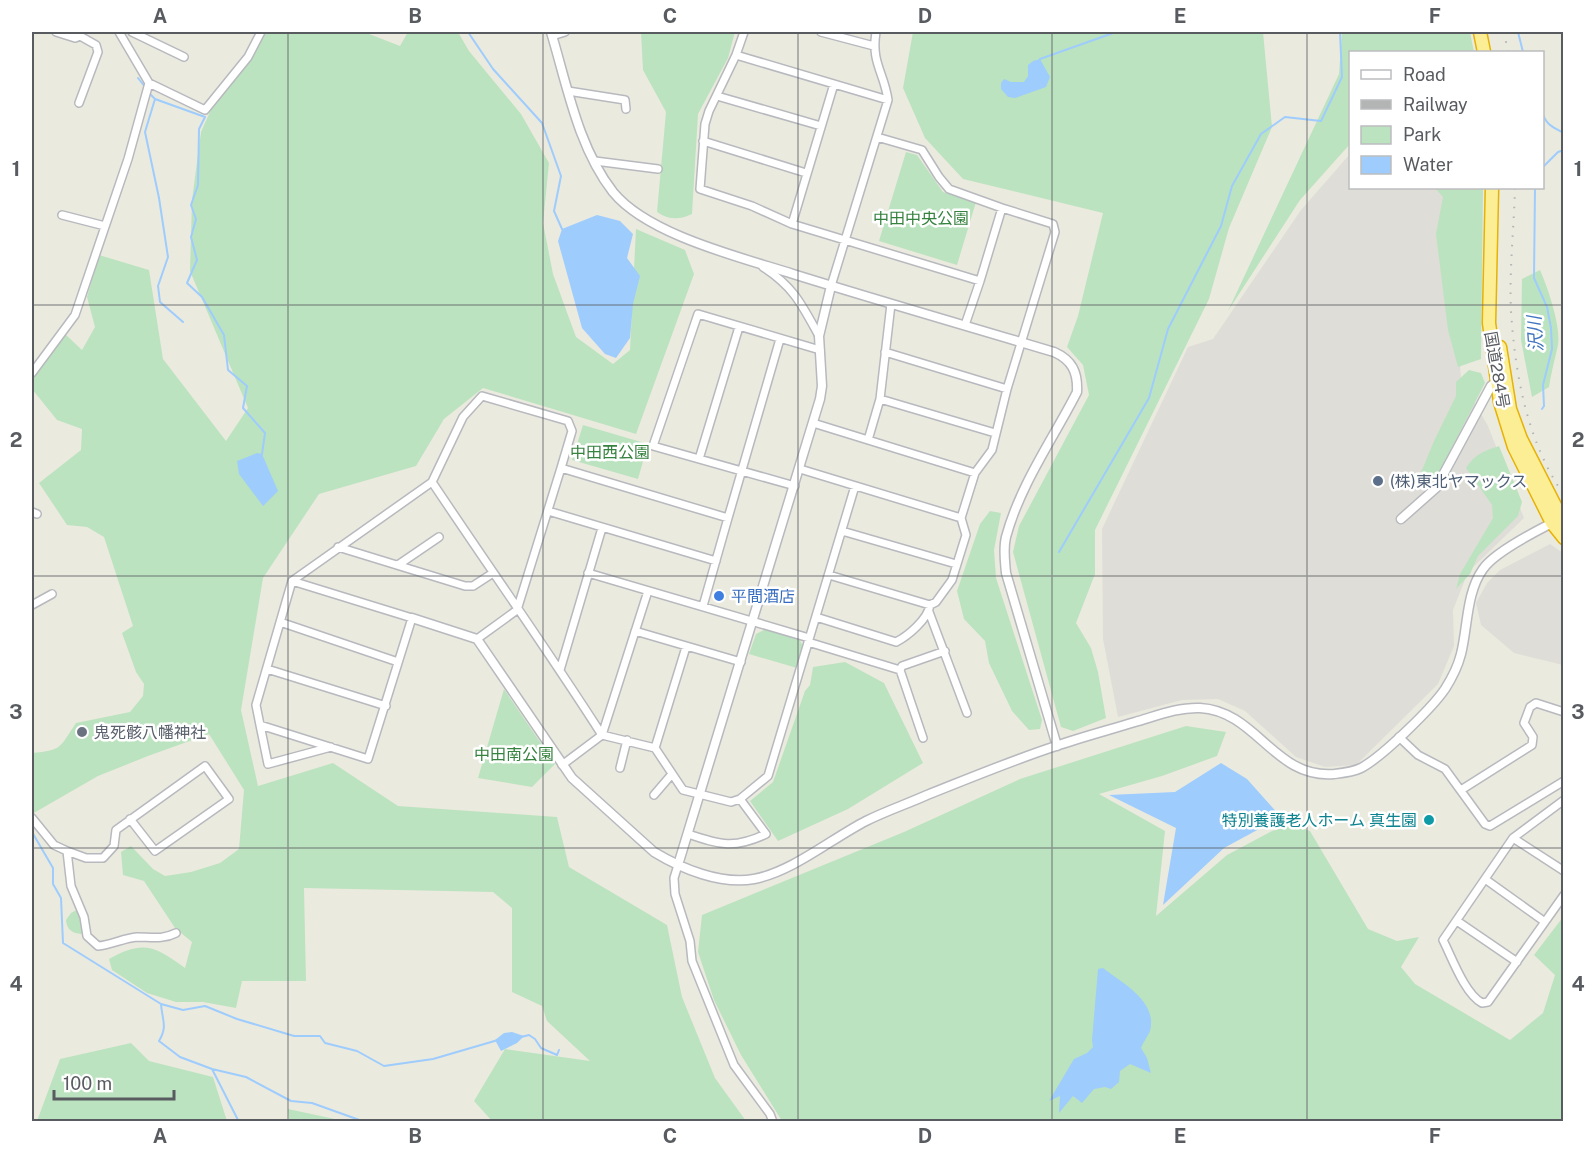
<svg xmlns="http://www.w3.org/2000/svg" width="1595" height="1153" font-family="'Public Sans','Noto Sans JP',sans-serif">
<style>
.industrial{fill:#dfddd7}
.green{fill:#bce3bf}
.water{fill:#9eccfd}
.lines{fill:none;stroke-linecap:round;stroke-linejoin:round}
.stream{stroke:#9eccfd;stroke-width:2}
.minor-casing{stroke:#b7b9be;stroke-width:10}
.tertiary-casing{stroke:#b7b9be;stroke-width:11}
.trunk-casing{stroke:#e6b205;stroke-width:15}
.minor{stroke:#fff;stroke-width:7}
.tertiary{stroke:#fff;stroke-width:8}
.trunk{stroke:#fcee95;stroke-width:12}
.rail{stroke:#b3b4b4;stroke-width:2;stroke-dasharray:1.5 8;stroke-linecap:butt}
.grid{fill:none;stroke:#585b60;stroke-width:1.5;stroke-opacity:0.55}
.service-dot{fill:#5c6f8a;stroke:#fff;stroke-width:2}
.shop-dot{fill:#3f7fe0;stroke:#fff;stroke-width:2}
.worship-dot{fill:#6b7280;stroke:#fff;stroke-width:2}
.culture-dot{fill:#0f9aa8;stroke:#fff;stroke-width:2}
.labels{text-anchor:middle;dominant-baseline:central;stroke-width:5;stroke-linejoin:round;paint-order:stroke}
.park-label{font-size:16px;fill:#36823f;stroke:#fff}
.street-label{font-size:16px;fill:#585b60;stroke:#fff}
.service-label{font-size:16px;fill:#4e5e75;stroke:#fff;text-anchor:start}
.shop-label{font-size:16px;fill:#366cbe;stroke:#fff;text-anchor:start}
.worship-label{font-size:16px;fill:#5b616d;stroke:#fff;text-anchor:start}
.culture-label{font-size:16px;fill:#0d838f;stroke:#fff;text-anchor:end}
.water-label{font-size:18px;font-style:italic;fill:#4275bf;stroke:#fff}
.neatline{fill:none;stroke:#585b60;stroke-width:2}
.grid-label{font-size:20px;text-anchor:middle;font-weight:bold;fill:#585b60}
</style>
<rect width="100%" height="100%" fill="#ebeadf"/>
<path class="industrial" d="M1350,154v34h91l8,9 12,182 27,47 36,92 -56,54 -15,38 1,36 -16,38 -82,81 -31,2 -29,-10 -51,-46 -27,-12 -36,1 -64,17 -15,-78 -1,-110 86,-182 25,-8 88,-129z
M1550,544l13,9v112l-49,-12 -33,-28 -5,-22 11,-20 13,-13z"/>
<path class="green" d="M265,32h99l36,14 8,-14h50l11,19 52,63 28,49 -6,60 10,51 23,63 37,27 17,-14 6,-121 49,21 9,24 -58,160 -153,-46 -39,31 -28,47 -97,28 -56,84 -22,132 17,76 75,-23 65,43 159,11 12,50 98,58 15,72 33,81 31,43h-254l-18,-20 31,-52 85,12 -43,-40 -5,-15 -30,-14v-84l-19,-16 -189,-4 2,93h-64l-6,27 -33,-6h-27l-29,-9 -35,-23 -3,-11c35,-19 45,-13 76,9l7,-26 -17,-14 -31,-47 -21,-6 -2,-23 10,-6 22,23 12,7 26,-4 29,-9 19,-14 5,-59 -35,-56 -61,22 -50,20 -66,38v-61c31,-3 27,-5 44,-30l54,-11 13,-16 1,-12 -8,-12 -14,-39 11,-7 -29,-89 -17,-10 -20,-2 -28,-42 42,-33 1,-21 -25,-9 -25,-31v-13l32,-43 18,17 13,-23 -8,-30 12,-42 50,15 14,89 63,82 22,-33 -58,-137 2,-71 9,-68 12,-27 30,-39z
M641,32h94l-7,26 -30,56 -6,100c-12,6 -24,6 -35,-2l9,-100 -23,-42z
M913,32h350l9,95 -43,101 -20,71 -114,231v44l-19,49 15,25 7,24 8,46 -33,13 -12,-4 -48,-175 6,-26 70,-131 -6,-30 -16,-18 11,-31 25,-103 -140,-34 -38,-41 -22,-50z
M1342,32h128l4,20h-124v92l-50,56 -72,111 111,-237z
M906,152l11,3 26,37 33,10 -19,63 -78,-24z
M1435,188h48l-2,171 -23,8 -10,-37 -12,-96 7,-37z
M1540,270c8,18 21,56 18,75 -3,14 -7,28 -9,42l-17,10 -11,-57 1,-61z
M1469,370l12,3 4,10 -53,103 -7,2 -8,-6 17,-41 22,-45v-14z
M583,425l65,19 -10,35 -66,-19z
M1499,446l23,56 -4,14 -40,40 -8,18 -14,15 4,-15 33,-56 -1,-13 -26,-37c9,-14 18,-17 33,-22z
M990,511l11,2 -7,37 2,28 46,142 -2,9 -11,1 -17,-19 -23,-48 -4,-22 -21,-22 -7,-28 23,-67z
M766,629l33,10 4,7 -6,22 -48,-14 7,-20z
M845,662l39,21 39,80 -75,46 -70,32 -28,-40 23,-19 32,-91 5,-6 3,-18z
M504,689l51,75 -23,23 -54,-9z
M1186,726l40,6 -9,24 -55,20 -63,18 66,37 -9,85 71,-61 45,-24 20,-6 18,6 58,98 29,12 22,-4 -18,30 14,17 95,56 33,-27 12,-38 -21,-20 29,-38v204h-781l-41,-66 -27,-55 -16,-48 4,-37 202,-83 116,-53z
M78,909l8,25c-11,0 -19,-2 -20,-14l5,-7z
M131,1043l18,18 64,16 14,44h-190l23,-62z
M288,1109l56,12h-55z"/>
<path class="water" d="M1040,59l10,18 -4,10 -31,11 -7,-1 -7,-8v-6l3,-4 7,3h13l4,-6v-11l5,-4z
M597,215l23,6 13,13 -6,24 13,18 -7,28 -3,34 -14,20 -11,-4 -23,-26 -24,-87 4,-12z
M257,453l5,1 16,37 -15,15 -24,-32 -2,-13z
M1221,763l26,16 34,38 -57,31 -61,57 13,-77 -67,-33 66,-3z
M1103,968c19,15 55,33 47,63 -2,5 -7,11 -9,17l6,10 4,15 -21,-9 -10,7 -1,11 -8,7 -6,-2 -11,2 -12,14 -9,-7 -14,17 1,-17 -11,5 25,-42 13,-6 6,-6 -1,-7 6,-71z
M512,1032l12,4 -7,7 -16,8 -6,-11 9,-7z"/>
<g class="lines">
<path class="stream" d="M468,32l25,37 49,54 19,53 -7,35 8,18
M1518,32l5,20
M1040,59l76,-27
M138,78l8,10
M149,93l6,6 -10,33 14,66 9,59 -10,29 2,16 23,20
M155,99l50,18 -6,12 -1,56 -7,20 5,14 -5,18 6,23 -10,23 15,14 22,38 4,35 19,16 -4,22 22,25 -3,21
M1542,111c3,13 10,16 22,22
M1542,168l16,-16 6,-2
M1535,188l-1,90 13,29 4,21 1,21 -9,36 1,21 -2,3
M1059,552l90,-154 19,-69 53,-103 11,-40 29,-52 24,-17 36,4 21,-44 -2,-45
M32,832l21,36v16l8,14 2,45 98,61 22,6 22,-4 32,13 57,17h26l5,7 32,8 27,15 49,-7 65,-19
M161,1004c1,16 7,22 -2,37l21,16 32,12 27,53
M521,1037l8,-2 6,4 6,9 16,7 2,-5
M212,1069l34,8 45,24 21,2 53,19"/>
<g class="minor-casing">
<path id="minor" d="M56,32l19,6 5,-2 16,9 2,7 -19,51
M132,32l52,25
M744,32l-8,23 -27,56 -4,13 -5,65 52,17 40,18 188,57 22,-73
M821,32l53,14
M552,36l13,-4
M736,55l152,45
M149,83l56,27 43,-53 13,-25
M568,91l57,9 1,9
M717,96l104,30
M703,141l103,32
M595,161l63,8
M62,215l43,11
M792,224l42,-140
M763,267c31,20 39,38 56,69
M831,286l57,-186c-4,-28 -17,-37 -12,-68
M965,325l15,-44
M885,352l122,37
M32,373l43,-58 53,-156 21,-76 -30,-51
M880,399l115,34
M813,423l162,50
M868,440l12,-41 11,-95
M699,459l40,-132
M800,469l161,49
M432,482l31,-65 19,-21 86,25 4,10 -11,37
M795,486l-142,-40 45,-132 122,36
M548,511l168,50
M32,512l5,2
M842,531l114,33
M338,547l127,39h8l20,-13
M398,565l41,-28
M588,573l221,65
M829,575l101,30
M292,581l120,37 -44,141 -108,-34 -4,-20 36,-124 140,-99c56,84 115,167 170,253l53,13 28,42 48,12 9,-3 28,-23 87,-290
M32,605l20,-11
M703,606l25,-88
M929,612l38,101
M816,617l80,25c12,-6 32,-23 34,-37l6,-3 16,-22 14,-45 -5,-17 14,-45 17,-23 15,-61 48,-157 -2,-8 -51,-16 -53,-19 -10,-12 -17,-27 -45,-13
M280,622l118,40
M635,631l106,31
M477,639l40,-29 44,-142 167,50 52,-179
M808,642l92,28
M267,669l119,37
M560,670l42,-142
M260,725l8,39 63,-17
M1399,737l19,18 27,14 40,55 5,2 74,-45
M923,738l-23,-68 2,-4 43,-15
M655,748l31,-101
M562,765l40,-30 46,-144
M620,768l7,-28
M1461,790l71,-45 1,-8 -9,-14 6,-16 6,-4 28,9
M654,795l18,-21
M1564,800l-51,38 -70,102c9,18 22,54 39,63l6,-1 76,-107
M32,818l22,27 13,6 4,35 13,31 3,19 11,10c13,-1 26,-8 39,-9 14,0 25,3 39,-4
M688,834c33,11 46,15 78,0l-26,-35
M1513,838l51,33
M67,851l19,7h17l11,-12 2,-16 89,-64 24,33 -74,52 -25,-32
M678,865l-4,13 1,16 15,47 2,20 42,104 36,49 3,8
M1485,879l60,43
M1457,921l60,41"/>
</g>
<g class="tertiary-casing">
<path id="tertiary" d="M551,32c16,53 27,115 62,160 35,43 127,65 180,82 87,27 174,52 261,78 18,8 24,20 23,40 -24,47 -57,93 -71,145 -3,12 -1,24 0,36l51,173
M1401,519l35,-31 55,-102 7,-6
M412,618l65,21 95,139 82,74c28,17 67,33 100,27 38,-7 77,-40 112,-58 20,-10 41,-17 61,-26 43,-17 86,-35 129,-49 26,-9 53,-16 79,-24 21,-6 43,-15 65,-14 57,3 74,71 134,66 9,-1 19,-2 27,-6 21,-11 71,-60 84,-79 7,-11 13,-23 16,-35 7,-28 5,-61 22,-85 11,-16 55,-39 73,-48
M678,865l142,-466 2,-13 -3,-50 12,-50"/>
</g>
<g class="trunk-casing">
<path id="trunk" d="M1480,32l4,20
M1492,188l-3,135 11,79 14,45 38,76 12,15
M1500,347l10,62 11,30 43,84"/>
</g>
<use href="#minor" class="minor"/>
<use href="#tertiary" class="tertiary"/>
<use href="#trunk" class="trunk"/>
<path class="rail" d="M1504,32l4,20
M1515,188c-1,39 -6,84 -4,123 4,63 16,131 53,184"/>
</g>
<path class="grid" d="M288,32v1090M543,32v1090M798,32v1090M1052,32v1090M1307,32v1090M32,305h1532M32,576h1532M32,848h1532"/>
<circle class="service-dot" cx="1378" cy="481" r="6"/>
<circle class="shop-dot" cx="719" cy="596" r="6"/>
<circle class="worship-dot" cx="82" cy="732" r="6"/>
<circle class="culture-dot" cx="1429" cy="820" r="6"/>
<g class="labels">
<g class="park-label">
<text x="921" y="218">中田中央公園</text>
<text x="610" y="452">中田西公園</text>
<text x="514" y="754">中田南公園</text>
</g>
<g class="street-label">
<text transform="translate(1497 370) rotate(80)">国道284号</text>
</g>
<g class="service-label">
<text x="1390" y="481">(株)東北ヤマックス</text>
</g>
<g class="shop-label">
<text x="731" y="596">平間酒店</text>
</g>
<g class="worship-label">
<text x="94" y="732">鬼死骸八幡神社</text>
</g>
<g class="culture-label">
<text x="1417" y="820">特別養護老人ホーム 真生園</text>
</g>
<g class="water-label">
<text transform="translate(1535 334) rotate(-94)">沢川</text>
</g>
</g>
<rect width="1595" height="1153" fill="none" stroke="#ffffff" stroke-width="66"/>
<rect x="1349" y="51" width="195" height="138" fill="#ffffff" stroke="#bcbdbf" stroke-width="1.5"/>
<rect x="1361" y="70" width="30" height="9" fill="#ffffff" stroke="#bcbdbf" stroke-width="1.5"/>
<text x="1403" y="81" font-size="18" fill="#585b60">Road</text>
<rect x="1361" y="100" width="30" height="9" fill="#b3b4b4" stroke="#bcbdbf" stroke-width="1.5"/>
<text x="1403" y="111" font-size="18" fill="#585b60">Railway</text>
<rect x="1361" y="126" width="30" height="18" fill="#bce3bf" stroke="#bcbdbf" stroke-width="1.5"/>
<text x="1403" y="141" font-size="18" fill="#585b60">Park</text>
<rect x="1361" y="156" width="30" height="18" fill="#9eccfd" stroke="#bcbdbf" stroke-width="1.5"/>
<text x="1403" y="171" font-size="18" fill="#585b60">Water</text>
<path d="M54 1090v9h120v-9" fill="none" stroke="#585b60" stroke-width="3"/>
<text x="63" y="1090" font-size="18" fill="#585b60" stroke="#ffffff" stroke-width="4.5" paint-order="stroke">100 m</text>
<rect x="33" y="33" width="1529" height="1087" class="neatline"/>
<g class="grid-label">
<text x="160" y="23">A</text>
<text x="415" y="23">B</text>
<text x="670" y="23">C</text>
<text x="925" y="23">D</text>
<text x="1180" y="23">E</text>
<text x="1435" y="23">F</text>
<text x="16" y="176">1</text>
<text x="1578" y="176">1</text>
<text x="16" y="447">2</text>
<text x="1578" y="447">2</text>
<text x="16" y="719">3</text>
<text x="1578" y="719">3</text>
<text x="16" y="991">4</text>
<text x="1578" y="991">4</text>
<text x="160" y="1143">A</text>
<text x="415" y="1143">B</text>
<text x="670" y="1143">C</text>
<text x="925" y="1143">D</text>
<text x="1180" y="1143">E</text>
<text x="1435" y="1143">F</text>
</g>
</svg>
